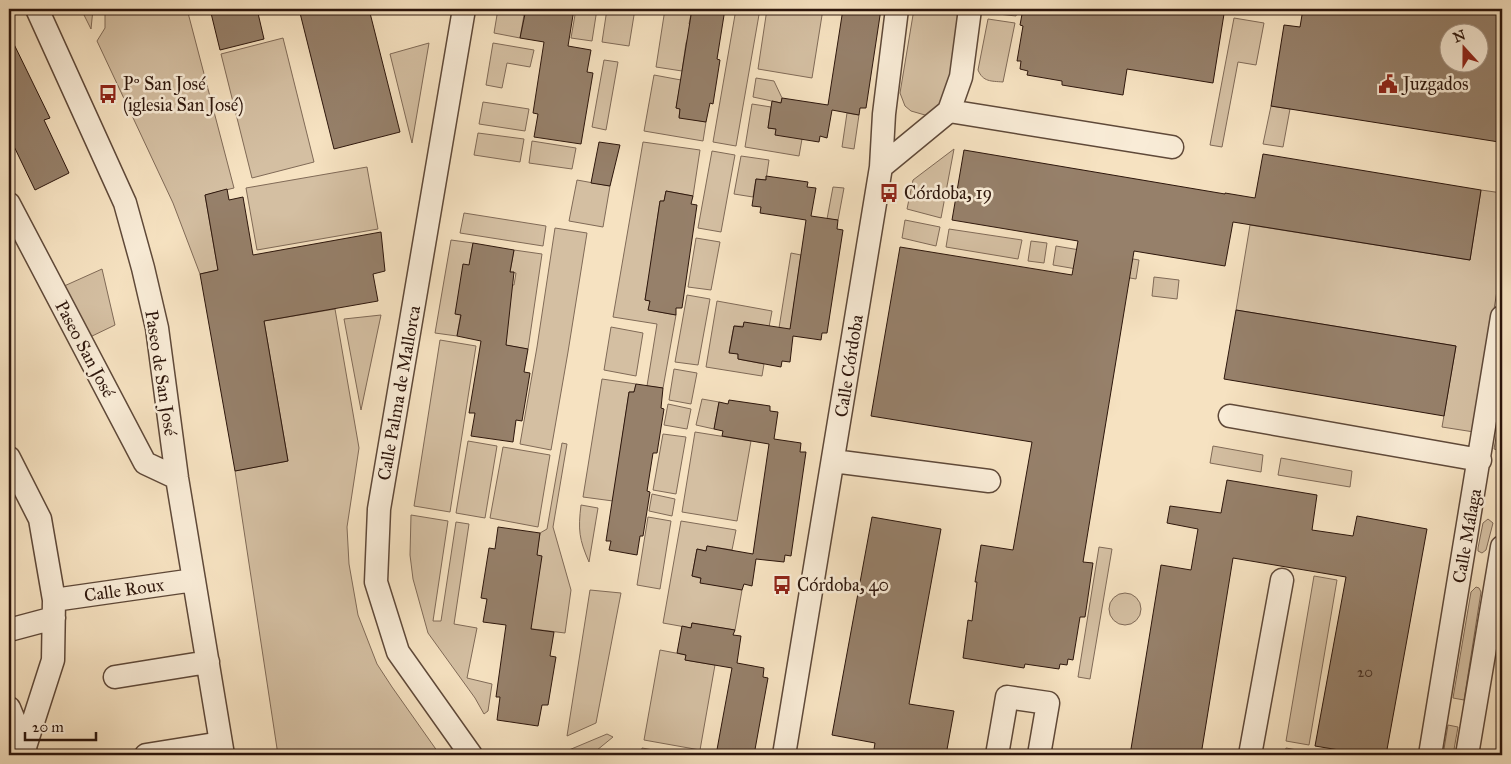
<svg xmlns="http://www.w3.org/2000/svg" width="1511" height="764" font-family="'IM FELL Great Primer',serif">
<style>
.green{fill:#d4bfa2;stroke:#806a57}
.building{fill:#96806a;stroke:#2d160c;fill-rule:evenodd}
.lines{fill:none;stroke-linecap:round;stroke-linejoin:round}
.minor-casing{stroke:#5f4939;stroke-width:25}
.minor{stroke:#f9ecd7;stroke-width:22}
.labels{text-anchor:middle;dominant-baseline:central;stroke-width:5;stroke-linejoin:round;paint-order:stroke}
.number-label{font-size:15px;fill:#473024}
.poi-label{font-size:18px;fill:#2d160c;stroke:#f9ecd7;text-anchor:start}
.street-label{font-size:18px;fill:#2d160c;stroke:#f9ecd7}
</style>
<rect width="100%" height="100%" fill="#f6e2c1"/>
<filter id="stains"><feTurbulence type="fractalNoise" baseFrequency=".004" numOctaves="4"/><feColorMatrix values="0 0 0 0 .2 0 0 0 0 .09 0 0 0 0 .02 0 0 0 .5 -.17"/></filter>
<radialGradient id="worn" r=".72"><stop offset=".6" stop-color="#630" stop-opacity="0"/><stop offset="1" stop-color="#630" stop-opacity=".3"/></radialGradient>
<path class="green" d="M81,9h12l-2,20z
M105,9h82l47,179 -29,7 13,75 -18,4 -27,-71 -76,-162 8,-13z
M498,9h22l-1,5 5,1 -4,23 -26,-5z
M576,9h21l-5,32 -21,-3z
M607,9h28l-6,37 -27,-4z
M665,9h27l-3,15 4,1 -7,18 -4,28 -26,-4z
M736,9h24l-24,137 -23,-4z
M767,9h56l-11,69 -54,-9z
M914,9h51l-15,88 -16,16 -9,2 -14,-4 -6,-5 -5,-13z
M989,9h29l-2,7 -27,-3z
M1234,18l30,5 -8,42 -18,-3 -16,85 -12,-2z
M988,19l27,4 -12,59c-12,-1 -20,0 -25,-12z
M283,38l31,124 -62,16 -31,-124z
M429,43l-17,100 -22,-89z
M493,43l41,7 -4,17 -23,-4 -5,25 -16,-3z
M604,60l14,2 -12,68 -14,-3z
M654,75l27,5 -5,28 4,1 -1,8 27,5 -3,19 -59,-10z
M756,78l18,3 8,17 -1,5 -28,-6z
M483,102l46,7 -4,22 -46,-7z
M752,104l19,3 -3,21 8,1 26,10 -3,17 -54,-9z
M1271,106l19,3 -7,38 -20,-3z
M847,113l12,2 -5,34 -12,-2z
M478,133l46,6 -4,23 -46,-7z
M532,141l44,7 -4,21 -43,-6z
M643,142l57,8 -7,46 -27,-5 -2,10h-4l-6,40 4,1 -6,18 -7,40 5,1 -1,9 27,5 -13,73 -16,-2 10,-62 -44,-7z
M954,149l-13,69 -34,-9 6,-29z
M712,151l23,4 -14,77 -23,-4z
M741,156l28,4 -3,20 -10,-1 -3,18 -19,-3z
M367,167l11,62 -121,21 -11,-62z
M577,180l33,6 -7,41 -34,-6z
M833,187l11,1 -6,32 -11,-1z
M1481,190l21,3v67l-28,172 -32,-5 14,-81 -220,-36 14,-85 220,35z
M464,213l82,13 -3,20 -83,-13z
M905,220l35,7 -4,19 -34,-8z
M555,228l32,5 -19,119 -17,98 -31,-6 17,-97z
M949,229l73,11 -4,19 -72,-12z
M696,238l24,4 -9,48 -23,-3z
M451,240l22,3 -16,93 -22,-3z
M1031,241l16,2 -3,20 -16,-2z
M1056,246l83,14 -3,19 -83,-14z
M514,250l28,4 -14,95 -29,-5 11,-59h4l2,-12 -6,-1z
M791,253l10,2 -10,70 2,11 -14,-8z
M102,269l13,56 -27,13 -26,-51z
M1154,277l25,3 -2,19 -25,-3z
M687,295l23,4 -12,66 -23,-3z
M717,301l55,10 -3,16 -35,-1 -5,26 9,2v5l26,5 -2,12 -56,-9z
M335,309l24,139 -12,79 2,37 9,51 19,49 15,23 48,68h-162l-43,-284 53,-10 -24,-140z
M381,315l-20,95 -17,-91z
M611,327l32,6 -7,43 -32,-6z
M440,340l36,6 -26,166 -36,-6z
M674,369l23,4 -6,31 -22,-4z
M602,379l34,5 -2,8h-5l-16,109 -30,-4z
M702,399l17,3 -5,27 -18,-4z
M668,404l23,5 -4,20 -23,-4z
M1502,404v47l-8,-2z
M695,432l56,9 -14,80 -55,-9z
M663,434l23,3 -10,57 -23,-4z
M468,441l29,5 -12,72 -29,-5z
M562,443l5,1 -14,83 18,63 -6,43 -40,-5 15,-95 7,-4z
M1213,446l50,9 -2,17 -51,-9z
M503,447l47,8 -12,72 -48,-9z
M1281,458l71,13 -2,16 -72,-12z
M652,494l23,5 -3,17 -23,-5z
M581,505l17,3 -9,54c-10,-23 -11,-32 -8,-57z
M411,515l37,6 -15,100h8l15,-99 13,2 -15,100 23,4 -10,50 25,6 -4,27 -4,3 -9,-16 -47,-65 -15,-54 -3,-24z
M648,517l23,4 -11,68 -23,-4z
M1488,519l5,4 -7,27 -4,3 -4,-2v-3l5,-25z
M681,521l55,9 -4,20 -25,-4 -1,5 -9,-2 -5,27 50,14 -7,40 -43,-7 -1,5 -28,-5z
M1099,547l13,2 -22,130 -12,-2z
M1314,576l23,4 -28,165 -23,-4z
M1476,587l3,1 2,4 -17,108 -11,-2 18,-106z
M590,590l31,3 -25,130 -29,13z
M1109 609a16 16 0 1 1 32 0a16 16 0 1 1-32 0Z
M660,650l26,5 -1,5 30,5 -15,85 -56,-10z
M1448,725l10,2 -5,28h-10z
M607,734l6,3 -22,18h-34z
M642,748l40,7h-41z
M1286,748l39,7h-41z"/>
<path class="building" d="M210,9h47l7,30 -44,11z
M299,9h70l31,123 -66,17z
M526,9h48l-6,37 23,4 -4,22 6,1 -12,71 -47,-7 4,-23 -5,-1 11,-71 -24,-4z
M692,9h33l-8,50 3,1 -7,44 -3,-1 -4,19 -27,-4 1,-9 -4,-1z
M843,9h38l-15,99h-6l-1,7 -27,-5 -5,28 -7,-2 -1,6 -44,-7 1,-6 -8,-1 4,-27 9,2 1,-5 46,7z
M1023,9h167l34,5 -11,69 -86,-14 -4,26 -61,-10v-4l-35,-6 1,-4 -8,-2 1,-8h-4l6,-35 -3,-1z
M1303,9h199v115l-3,18 -228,-36 13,-81 16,2zM1448,32h30v30h-30z
M9,34l41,84 -6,2 25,53 -34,17 -26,-54z
M599,142l21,3 -10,41 -19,-3z
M964,150l261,44v-1l30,5 8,-44 218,36 -11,70 -237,-38 -8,44 -91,-15 -51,311 10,1 -8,54h-5l-7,43 -5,-1 -1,6 -7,-1 -1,5 -34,-5 -1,4 -61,-10 5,-38 4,1 5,-39h-2l6,-37 32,5 19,-108 -161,-26 29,-169 172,28 6,-34 -126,-21z
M766,176l42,6 -1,5 9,1 -5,28 27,4 -1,9 6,1 -16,103h-5l-1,7 -28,-4 -3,26 -8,-1 -1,6 -43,-8v-5l-9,-1 5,-27 9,1 1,-5 46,7 16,-109 -46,-7 1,-6 -9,-1 4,-27 10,1z
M227,189l2,11 14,-3 10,58 128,-23 4,39 -12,3 5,27 -114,20 24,140 -53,10 -35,-197 18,-4 -13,-75z
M666,191l27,5 -2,8 6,1 -15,103h-6v7l-28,-5 2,-9 -5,-1 15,-99h4z
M473,243l41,7 -4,22h4l-8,73 22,4 -4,23 6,1 -8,48 -6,-1 -3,22 -42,-6 4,-23h-6l12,-72 -24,-5 4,-21 -6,-1 8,-50 6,1z
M1236,310l220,36 -12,70 -220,-37z
M636,384l27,4 -2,20 3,1 -7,44h-4l-6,38 3,1 -7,44h-3l-3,19 -28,-5 2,-9h-5l23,-149h5z
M729,400l41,6v5l8,1 -4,27 27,4 -1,9h6l-15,104 -6,-1 -1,7 -28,-3 -4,27 -8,-2 -2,6 -42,-7 1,-5 -9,-2 5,-27 9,2 1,-5 46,8 16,-110 -47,-8 1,-5 -9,-2 5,-27 9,2z
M1227,480l90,15 -5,35 41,6 4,-20 70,13 -41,226h-17l-54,-9 31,-169 -113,-19 -32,197h-71l31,-190 30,5 7,-41 -31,-6 3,-17 51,7z
M872,517l69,12 -32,175 45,7 -8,44h-73l2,-12 -43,-8z
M498,527l42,6 -3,22 5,1 -11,73 23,3 -4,24 6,1 -8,48h-6l-4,21 -41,-6 3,-23h-4l10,-72 -23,-3 4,-23 -6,-1 8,-50 6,1z
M692,623l43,7 -2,5 8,1 -4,27 27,5 -1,9 5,1 -14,77h-38l16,-87 -47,-8 1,-5 -9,-2 5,-27 9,2z"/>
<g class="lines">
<g class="minor-casing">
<path id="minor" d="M37,9l88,194 18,65 14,60 20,150 46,277
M464,9l-85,500 -3,73 22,70 73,103
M949,111l223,36
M881,167l68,-56 12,-34 9,-68
M9,204l136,259 32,15
M1230,416l250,44
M9,458l31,61 14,81 -1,60 -28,87 1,8
M833,461l156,20
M54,600l140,-20
M9,630l45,-12
M115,677l93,-15
M9,708l16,39
M146,755l75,-12
M784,755l97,-588 3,-53 13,-105
M997,755l10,-58 41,6 -9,52
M1250,755l32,-175
M1430,755l72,-438
M1467,755l35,-208"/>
</g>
<use href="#minor" class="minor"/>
</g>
<defs>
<g id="civic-bare" transform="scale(1.5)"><path d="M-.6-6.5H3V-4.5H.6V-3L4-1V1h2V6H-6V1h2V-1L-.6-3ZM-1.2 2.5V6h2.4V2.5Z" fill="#8f2418" stroke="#f9ecd7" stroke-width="2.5" paint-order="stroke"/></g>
<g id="bus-bare" transform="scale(1.5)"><path d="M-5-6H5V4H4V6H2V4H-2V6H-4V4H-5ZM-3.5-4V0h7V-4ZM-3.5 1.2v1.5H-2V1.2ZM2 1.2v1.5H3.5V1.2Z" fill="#8f2418" stroke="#f9ecd7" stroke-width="2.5" paint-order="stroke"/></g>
</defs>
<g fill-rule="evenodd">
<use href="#civic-bare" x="1388" y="84"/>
<use href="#bus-bare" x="108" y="94"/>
<use href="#bus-bare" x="889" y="193"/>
<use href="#bus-bare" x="782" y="585"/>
</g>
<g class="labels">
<g class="number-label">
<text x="1365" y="672">20</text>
</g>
<g class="poi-label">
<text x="123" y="84">Pº San José<tspan x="123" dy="21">(iglesia San José)</tspan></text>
<text x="1403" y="84">Juzgados</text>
<text x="904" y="193">Córdoba, 19</text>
<text x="797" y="585">Córdoba, 40</text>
</g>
<g class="street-label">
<text transform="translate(85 349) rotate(62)">Paseo San José</text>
<text transform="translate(849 366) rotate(-81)">Calle Córdoba</text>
<text transform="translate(161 373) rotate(81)">Paseo de San José</text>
<text transform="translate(399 393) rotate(-80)">Calle Palma de Mallorca</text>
<text transform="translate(1467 536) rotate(-80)">Calle Málaga</text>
<text transform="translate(124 590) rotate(-8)">Calle Roux</text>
</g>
</g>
<rect width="1511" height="764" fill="none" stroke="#f6e2c1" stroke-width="30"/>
<rect x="10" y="10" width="1491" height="744" fill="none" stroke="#2d160c" stroke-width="2.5"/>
<rect x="15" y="15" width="1481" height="734" fill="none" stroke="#2d160c"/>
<g transform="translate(1464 48) rotate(339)"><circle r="24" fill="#f9ecd7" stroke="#a79686"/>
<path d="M0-4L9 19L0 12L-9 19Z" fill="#8f2418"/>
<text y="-8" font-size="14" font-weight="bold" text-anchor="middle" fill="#2d160c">N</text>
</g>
<path d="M25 732v8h71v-8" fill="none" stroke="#2d160c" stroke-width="2.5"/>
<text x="32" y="732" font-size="15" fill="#2d160c" stroke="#f9ecd7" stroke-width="4" paint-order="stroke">20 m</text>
<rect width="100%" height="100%" filter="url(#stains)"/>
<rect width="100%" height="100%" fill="url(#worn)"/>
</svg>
